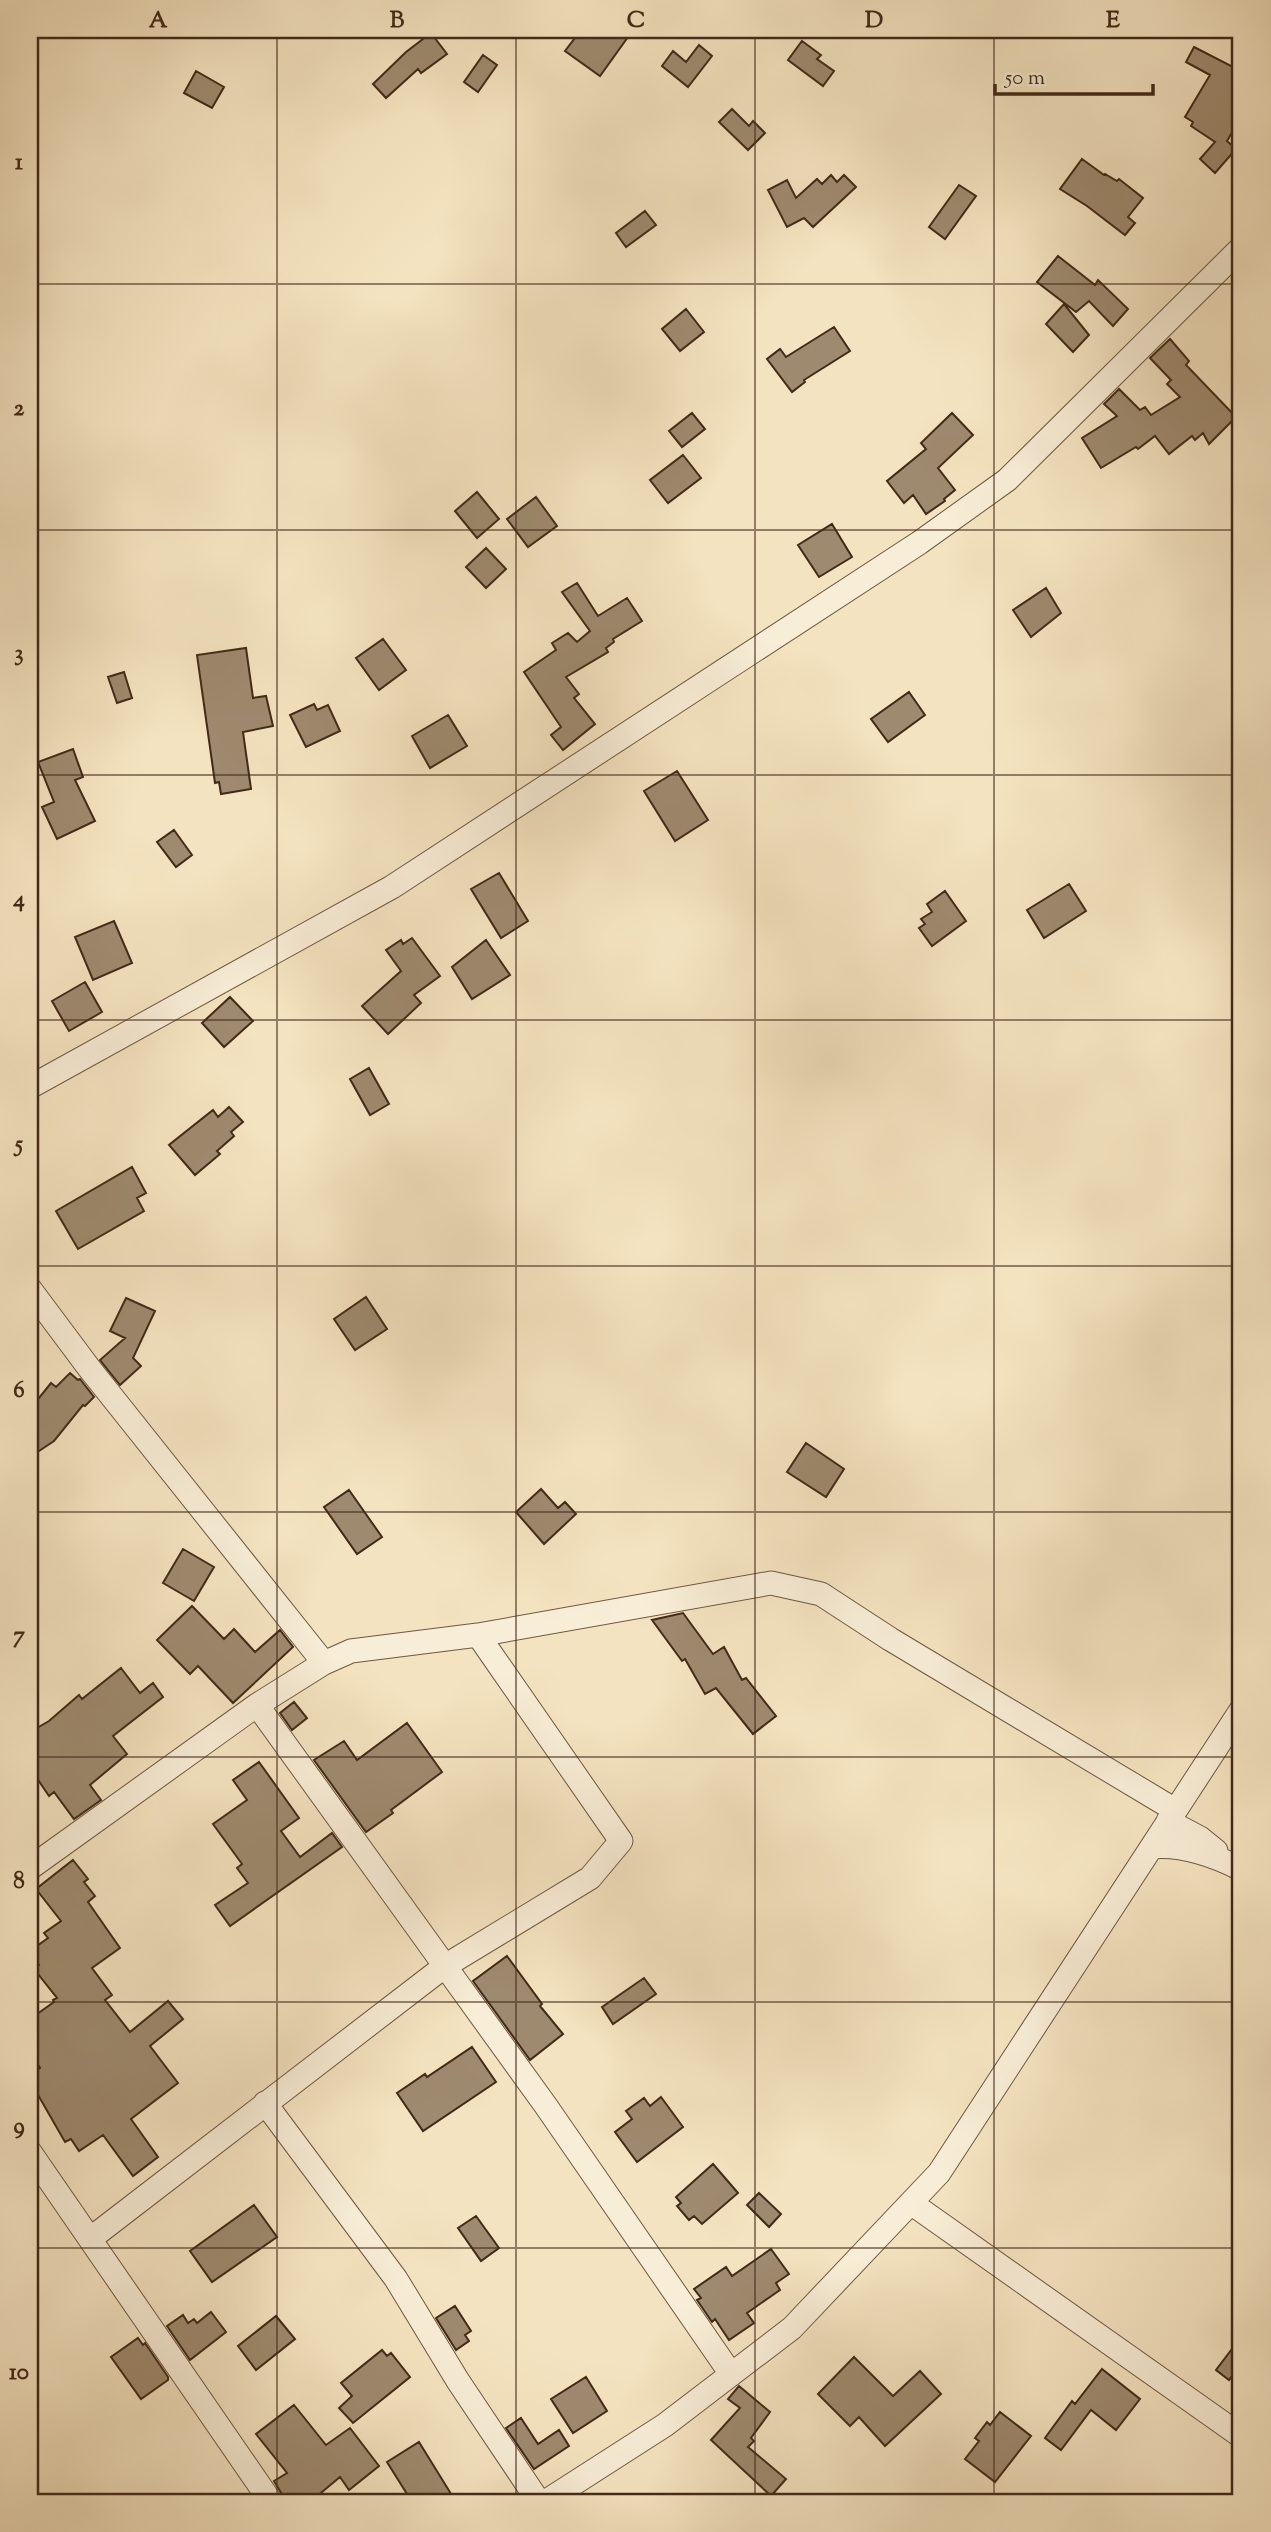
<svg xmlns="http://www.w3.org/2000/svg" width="1271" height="2532" font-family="'Sorts Mill Goudy',serif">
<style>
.building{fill:#9e8a6f;stroke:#412a17;stroke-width:2}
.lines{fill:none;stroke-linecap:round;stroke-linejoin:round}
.street-casing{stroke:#6e5841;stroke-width:25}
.street{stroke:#f8edd6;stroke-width:23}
.grid{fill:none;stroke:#412a17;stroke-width:2;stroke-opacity:0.55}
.neatline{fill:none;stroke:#412a17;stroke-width:2.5}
.grid-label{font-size:23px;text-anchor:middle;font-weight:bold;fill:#412a17}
</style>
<rect width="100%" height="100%" fill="#f4e3c0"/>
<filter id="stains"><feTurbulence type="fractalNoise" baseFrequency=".00286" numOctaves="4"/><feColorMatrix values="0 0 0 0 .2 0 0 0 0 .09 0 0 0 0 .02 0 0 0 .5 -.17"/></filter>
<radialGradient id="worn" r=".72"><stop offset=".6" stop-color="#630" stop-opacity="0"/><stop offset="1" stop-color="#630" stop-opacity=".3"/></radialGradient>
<path class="building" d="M581,30h52l-33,46 -35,-25z
M431,33l16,21 -26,19 -3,-4 -32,29 -13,-14 33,-32z
M802,41l19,14 -4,4 17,12 -11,15 -35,-26z
M699,45l13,11 -24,31 -26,-21 11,-15 13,11z
M1194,47l47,24v46l-14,24 9,8 -21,24 -15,-14 15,-17 -24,-16 2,-4 -8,-5 25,-42 -24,-13z
M483,55l14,10 -19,27 -14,-10z
M196,71l28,16 -12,21 -28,-15z
M732,109l17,17 4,-5 12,12 -17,17 -29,-28z
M1082,159l22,16 1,-1 12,7 2,-2 24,19 -15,19 7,6 -10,12 -38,-29 -27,-17z
M831,175l6,7 7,-7 12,12 -43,40 -9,-9 -17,9 -19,-37 19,-10 9,18 21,-19 5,5z
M959,185l17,11 -31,43 -16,-12z
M645,211l11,14 -30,22 -10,-14z
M1058,256l37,29 3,-5 30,29 -15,17 -24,-25 -13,11 -39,-30z
M1064,304l25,31 -16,17 -27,-28z
M686,309l18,23 -24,19 -18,-22z
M834,327l16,24 -46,29 1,2 -13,10 -25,-33 13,-10 6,8z
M1170,339l19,22 -3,4 50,52 -27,27 -6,-11 -8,7 -3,-4 -23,18 -14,-18 -17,13 -2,-2 -35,21 -19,-30 35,-22 -13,-12 15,-15 21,21 5,-3 6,8 29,-18 -13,-13 4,-4 -21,-22z
M692,413l13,16 -23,18 -13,-16z
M952,413l21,22 -35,33 17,22 -11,9 1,2 -19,13 -13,-19 -9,8 -17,-22 39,-32 -5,-6z
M683,455l18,23 -33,25 -18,-23z
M477,492l22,27 -22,19 -22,-27z
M536,497l21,29 -29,21 -21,-28z
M832,524l20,33 -33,20 -21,-32z
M486,548l20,21 -20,19 -20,-21z
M577,583l21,33 29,-18 15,23 -29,18 1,3 -8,6 2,4 -42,25 13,17 -5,4 21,26 -32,26 -12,-15 10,-8 -37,-55 32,-22 -4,-7 16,-10 9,9 13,-11 -28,-39z
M1046,588l15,25 -30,24 -18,-27z
M383,639l23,31 -27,20 -23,-32z
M246,648l7,50 13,-2 7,30 -30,6 8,57 -30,5 -2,-12 -4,1 -18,-128z
M124,672l8,26 -15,5 -9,-26z
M909,692l16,23 -37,27 -17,-23z
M314,704l3,6 11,-5 12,26 -34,16 -16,-32z
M448,715l19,31 -37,22 -18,-32z
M73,749l10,28 -8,3 20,41 -38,18 -15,-32 12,-5 -16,-40z
M677,771l31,49 -33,21 -31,-50z
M174,830l18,25 -16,12 -19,-25z
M499,873l29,48 -27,17 -30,-49z
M1069,884l17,27 -42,27 -17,-28z
M945,891l21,30 -34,25 -13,-18 6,-4 -4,-5 11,-7 -5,-8z
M114,921l18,42 -39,17 -18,-43z
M412,938l28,38 -26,19 7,8 -33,31 -26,-28 39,-35 -15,-21 15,-10 2,4z
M486,940l24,35 -38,24 -20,-32z
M85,982l17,30 -33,19 -17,-30z
M230,997l23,24 -29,26 -22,-24z
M369,1068l20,36 -19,11 -20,-36z
M229,1107l14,15 -12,10 3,4 -17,15 3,3 -25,21 -26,-30 44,-35 5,7z
M132,1167l14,26 -9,5 7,13 -66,38 -22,-38z
M366,1297l21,32 -32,21 -21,-31z
M126,1298l29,13 -22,47 8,8 -21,19 -20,-25 25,-22 -15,-7z
M70,1373l8,7 2,-1 14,18 -9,9 -2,-1 -29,36 -24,16v-48l21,-26 5,4z
M806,1443l38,26 -18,28 -39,-25z
M541,1489l17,19 7,-6 11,12 -32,30 -28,-32z
M349,1490l33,47 -25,17 -33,-47z
M183,1549l31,18 -20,34 -31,-18z
M192,1606l32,33 10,-10 21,23 25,-22 13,17 -60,56 -35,-37 -8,8 -33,-34z
M683,1613l30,41 11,-7 18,33 4,-2 30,38 -23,18 -37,-46 -11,6 -20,-35 -3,2 -30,-41z
M121,1668l19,25 13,-10 10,14 -50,39 14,18 -37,31 11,15 -27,19 -20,-27 -5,4 -19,-28v-36l19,-11 30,-26 3,4z
M294,1702l13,16 -15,12 -12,-17z
M407,1723l35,49 -51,38 2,3 -27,19 -52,-72 30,-19 13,19z
M259,1762l40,56 -18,13 19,26 32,-24 10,14 -112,79 -15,-21 33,-22 -11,-15 5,-4 -29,-40 34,-24 -14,-20z
M73,1860l15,19 -4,3 11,14 -7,6 32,46 -28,20 20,27 -7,5 25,32 38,-31 15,18 -33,27 28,37 -47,36 27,38 -25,19 -30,-41 -24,16 -8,-12 -6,3 -35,-61v-6l10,-7 -10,-16v-33l24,-17 -1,-2 4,-2 -23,-29 5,-4 -9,-14 18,-13 -4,-5 17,-12 -25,-32z
M507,1956l35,48 -2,2 23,28 -33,26 -57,-79z
M644,1978l12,16 -43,30 -11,-17z
M472,2047l24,35 -73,49 -26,-38 28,-19 2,3z
M661,2097l22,30 -46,35 -22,-30 17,-13 -6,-8 18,-13 6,8z
M713,2164l25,29 -36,31 -8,-8 -5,4 -12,-14 4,-3 -5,-6z
M759,2193l22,21 -12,13 -22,-22z
M254,2205l23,32 -65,45 -22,-31z
M476,2216l23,32 -18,13 -23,-33z
M771,2249l18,25 -13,9 4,7 -33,23 7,10 -25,17 -14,-21 -3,3 -15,-22 4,-2 -7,-9 32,-22 6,9z
M455,2306l16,25 -6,4 4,6 -13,9 -20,-32z
M211,2312l15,20 -36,28 -23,-34 16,-11 5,8 6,-4 3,4z
M276,2316l19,23 -39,31 -18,-24z
M1241,2337v27l-12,16 -13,-10z
M138,2338l5,7 2,-2 23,34v3l-27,19 -30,-42z
M382,2350l5,6 4,-3 19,24 -57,46 -14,-15 13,-12 -11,-13z
M854,2357l39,39 27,-25 21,23 -56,52 -26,-29 -9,9 -32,-32z
M1102,2369l38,30 -24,31 -25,-20 -30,40 -16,-12 27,-37 3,3z
M586,2377l21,34 -34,22 -22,-34z
M739,2386l31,26 -19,26 3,3 -6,6 38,32 -15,17 -60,-56 29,-32 -12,-9z
M294,2405l32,40 24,-17 29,38 -30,24 -9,-13 -30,25h-18l-5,-8 -4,2 -9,-15 13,-8 -31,-39z
M1000,2412l31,24 -36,46 -30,-23 14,-18 -4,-3 12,-16 3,3z
M521,2418l17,26 21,-14 10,16 -35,23 -28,-41z
M419,2442l37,60h-44l-25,-40z"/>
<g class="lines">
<g class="street-casing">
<path id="street" d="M30,1087l362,-200 527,-344 88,-63 234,-232
M30,1289l59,79 235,295
M257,1705l188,261 145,-88 31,-37 -143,-206
M1168,1821l32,17 16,13
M1152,1847c31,-3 61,8 89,22
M30,1868l227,-163 67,-42 27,-12 127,-16 293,-52 50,11 69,45 285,171
M265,2103l131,176 62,102 81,121
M30,2152l241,350
M911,2203l330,233
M90,2239l355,-273 101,140 185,268
M545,2502l120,-77 127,-97 147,-155 302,-463"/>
</g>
<use href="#street" class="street"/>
</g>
<path class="grid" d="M277,30v2472M516,30v2472M755,30v2472M994,30v2472M30,284h1211M30,530h1211M30,775h1211M30,1020h1211M30,1266h1211M30,1512h1211M30,1757h1211M30,2002h1211M30,2248h1211"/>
<rect width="1271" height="2532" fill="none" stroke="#f4e3c0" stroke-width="77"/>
<path d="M995 84v10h158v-10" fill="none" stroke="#412a17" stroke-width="3.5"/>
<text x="1005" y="84" font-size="21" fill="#412a17" stroke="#f8edd6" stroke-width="5" paint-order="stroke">50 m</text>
<rect x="38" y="38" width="1194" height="2456" class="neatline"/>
<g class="grid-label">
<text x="158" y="27">A</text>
<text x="397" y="27">B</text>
<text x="636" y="27">C</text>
<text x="874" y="27">D</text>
<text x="1113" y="27">E</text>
<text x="19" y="169">1</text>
<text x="19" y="415">2</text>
<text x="19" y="660">3</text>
<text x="19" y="906">4</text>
<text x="19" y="1151">5</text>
<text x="19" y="1397">6</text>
<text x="19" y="1642">7</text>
<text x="19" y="1888">8</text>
<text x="19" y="2133">9</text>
<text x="19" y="2379">10</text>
</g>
<rect width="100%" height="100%" filter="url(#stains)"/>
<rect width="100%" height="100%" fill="url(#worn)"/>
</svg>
